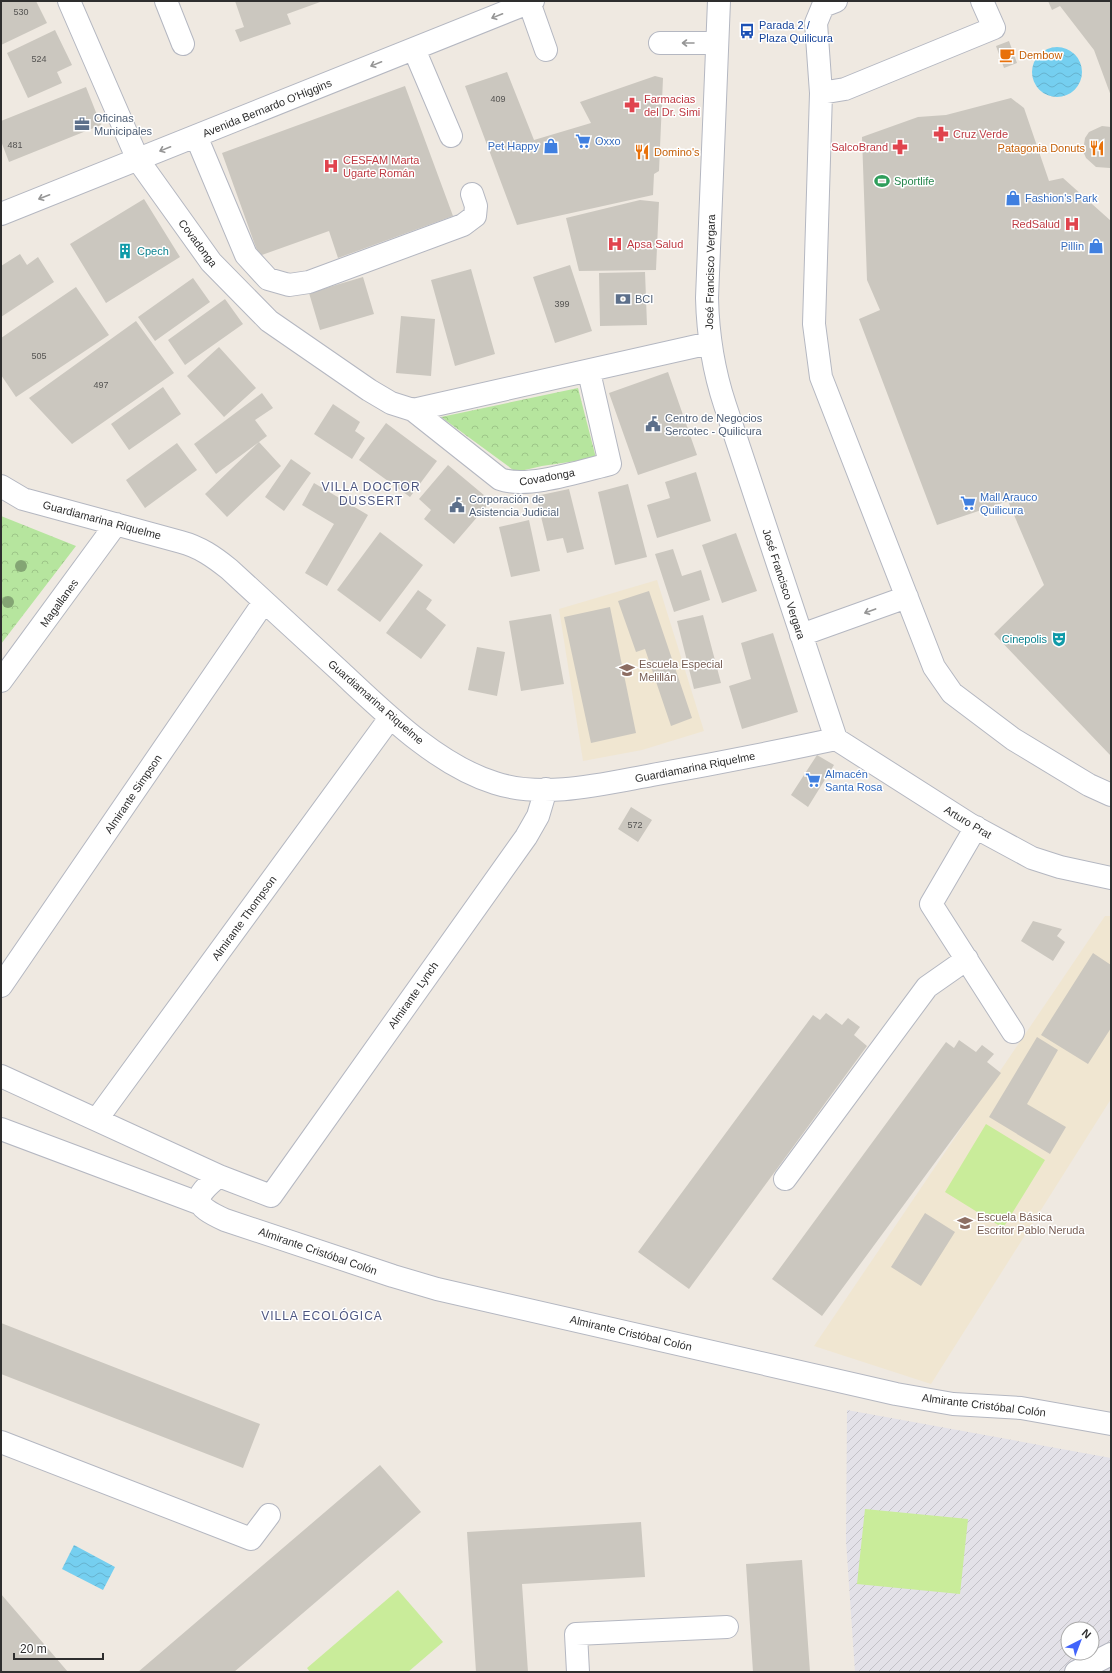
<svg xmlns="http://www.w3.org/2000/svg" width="1112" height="1673" font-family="Helvetica,sans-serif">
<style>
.industrial{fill:url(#industrial-furrows);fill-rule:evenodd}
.education{fill:#f0e6d1}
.forest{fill:url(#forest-crowns)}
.pitch{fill:#c9ec9a}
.water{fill:url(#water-waves)}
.building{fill:#cbc7bf}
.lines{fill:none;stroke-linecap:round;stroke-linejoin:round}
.minor-casing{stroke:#b4b7c1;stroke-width:24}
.minor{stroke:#fff;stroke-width:22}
.tree{fill:#84a574}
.oneway{stroke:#969696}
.labels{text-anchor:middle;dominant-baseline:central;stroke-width:3;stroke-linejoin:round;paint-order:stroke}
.number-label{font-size:9px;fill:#555452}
.transit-label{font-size:11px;fill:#164399;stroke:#fff;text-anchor:start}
.food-label{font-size:11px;fill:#c56008;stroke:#fff;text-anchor:start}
.health-label{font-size:11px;fill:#be3a42;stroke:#fff;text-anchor:start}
.street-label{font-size:11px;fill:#2e2e2e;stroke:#fff}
.service-label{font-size:11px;fill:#4e5e75;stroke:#fff;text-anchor:start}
.shop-label{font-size:11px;fill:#366cbe;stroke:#fff;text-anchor:start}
.leisure-label{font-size:11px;fill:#27864d;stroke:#fff;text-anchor:start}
.culture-label{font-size:11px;fill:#0d838f;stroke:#fff;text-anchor:start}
.education-label{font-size:11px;fill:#785e54;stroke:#fff;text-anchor:start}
.neighbourhood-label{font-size:12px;letter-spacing:1px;fill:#4d5680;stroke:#fff}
</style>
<defs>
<pattern id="industrial-furrows" width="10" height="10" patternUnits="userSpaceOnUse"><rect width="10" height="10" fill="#e3e1e8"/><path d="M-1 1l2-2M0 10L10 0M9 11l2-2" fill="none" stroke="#c3c1c7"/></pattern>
<pattern id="forest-crowns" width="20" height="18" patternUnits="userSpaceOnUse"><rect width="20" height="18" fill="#b6e59e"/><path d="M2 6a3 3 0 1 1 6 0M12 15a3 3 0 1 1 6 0" fill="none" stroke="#9dc588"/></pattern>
<pattern id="water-waves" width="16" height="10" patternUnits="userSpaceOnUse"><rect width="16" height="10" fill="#75cff0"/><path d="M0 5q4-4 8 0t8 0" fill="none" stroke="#66b2ce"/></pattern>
</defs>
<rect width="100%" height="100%" fill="#efe9e1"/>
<path class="industrial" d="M847,1410l264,48v214h-256l-9,-131zM1068,1629h24v24h-24z"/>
<path class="education" d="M657,580l47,151 -62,19 -59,11 -24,-152z
M1105,916h6v183l-180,285 -117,-38z"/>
<path class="forest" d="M578,388l18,70 -54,8 -26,6 -75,-55z
M1,516l75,30 -75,98z"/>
<path class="pitch" d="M986,1124l59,36 -42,68 -58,-36z
M865,1509l103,10 -8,75 -103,-10z
M398,1590l45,52 -35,30h-98l-3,-4z"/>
<path class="water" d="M1032 72a25 25 0 1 1 50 0a25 25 0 1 1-50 0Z
M74,1545l41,22 -12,23 -41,-21z"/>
<path class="building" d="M1,1h35l11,22 -46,22z
M235,1h88l-36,13 4,10 -51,18 -5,-12 9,-3z
M1048,1h63v95l-17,-46 -34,-44 -8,4z
M55,30l17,35 -15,7 5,11 -34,15 -21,-45z
M1009,41l8,22 -13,5 -8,-22z
M507,72l27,68 57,-17 -11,-21 75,-26 8,2 -4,93 -5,3 -1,21 -136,30 -52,-139z
M405,86l48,130 -115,42 -9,-27 -70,25 -37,-103z
M86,87l15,38 -92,37 -8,-21v-20z
M1011,98l13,10 25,73 14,-3 48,43v535l-117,-122 50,-49 -36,-84 -71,24 -78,-206 21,-9 -13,-30 -5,-143 56,-20 28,-2z
M1102,126l9,1 -1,41 -14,-1 -10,-9 -3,-7 2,-13 4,-6z
M144,199l36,58 -74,46 -36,-59z
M640,200l19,2 -3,68 -77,1 -13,-53z
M20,254l7,11 11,-8 16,25 -53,35v-51z
M570,265l22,66 -37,12 -22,-66z
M471,269l24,85 -40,12 -24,-86z
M645,272l2,53 -47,1 -1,-53z
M363,277l11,37 -54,16 -11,-37z
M193,278l17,24 -55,39 -17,-24z
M76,287l33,48 -93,62 -15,-22v-37z
M225,299l18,25 -58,41 -17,-25z
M401,316l34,3 -4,57 -35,-3z
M136,321l38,52 -102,71 -43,-46z
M219,347l37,41 -32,29 -37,-41z
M668,372l29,83 -59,20 -29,-82z
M163,387l18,27 -52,36 -18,-26z
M262,393l11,15 -18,12 12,16 -51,38 -22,-30z
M333,404l27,18 -5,9 10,7 -13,21 -38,-25z
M386,423l51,38 -27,36 -51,-37z
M259,442l22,24 -54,51 -22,-23z
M177,443l20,27 -52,38 -19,-28z
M291,459l20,14 -27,38 -19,-14z
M448,465l43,36 -37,43 -30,-25 7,-9 -12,-11z
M696,472l15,49 -54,17 -10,-33 23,-7 -5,-16z
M314,483l54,32 -41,71 -22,-13 29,-49 -32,-19z
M628,484l19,73 -32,8 -17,-73z
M569,489l15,60 -17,4 -4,-15 -16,3 -11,-45z
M529,520l11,51 -29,6 -12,-50z
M380,532l43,33 -43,57 -43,-32z
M736,533l21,58 -35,12 -20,-58z
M673,549l9,27 19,-6 9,30 -36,12 -19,-58z
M418,590l14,10 -6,9 20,16 -25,34 -35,-26z
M649,591l43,127 -21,8 -26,-77 -9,3 -18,-51z
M610,607l26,126 -45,10 -27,-126z
M551,614l13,70 -43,7 -12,-70z
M703,615l18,68 -27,6 -17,-68z
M773,633l25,79 -56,17 -13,-43 22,-7 -10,-36z
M477,647l28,5 -8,44 -29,-6z
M817,755l17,10 -26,42 -17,-12z
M631,807l21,13 -14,22 -20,-13z
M1033,921l29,8 -5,7 8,6 -12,19 -32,-20z
M1093,953l18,12v63l-23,36 -47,-29z
M826,1013l16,12 6,-7 12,9 -6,8 13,11 -178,243 -51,-37 175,-237 7,5z
M1037,1037l21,13 -31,54 39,23 -16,27 -61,-37z
M959,1040l17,12 6,-7 12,9 -7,8 14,11 -179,243 -50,-37 174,-237 8,6z
M925,1213l30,19 -34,54 -30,-19z
M1,1323l259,101 -17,44 -242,-94z
M380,1465l41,47 -187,160h-96z
M641,1522l4,55 -123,7 6,88h-52l-9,-140z
M802,1560l8,112h-57l-7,-108z
M1,1594l67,78h-67z"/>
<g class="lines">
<g class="minor-casing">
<path id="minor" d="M69,1l69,159 73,102 58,59 100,69 22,13 22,7 297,-67
M166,1l17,43
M719,1l-12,297c1,39 6,71 18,107l111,334
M836,1l-13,5 -7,17 5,70 24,-4 149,-61 -12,-27
M529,2l17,48
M660,43h57
M414,49l37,87
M821,93l-7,231 7,53 113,290 18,26 61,46 76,46 22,10
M196,136l50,119 22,24 21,6 20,-3 154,-57 12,-9 1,-10 -4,-12
M1,214l532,-213
M413,410l87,69c27,10 81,-8 110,-15l-21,-92
M1,486l22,13 158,43c19,5 33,15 48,27 38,35 75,69 112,103 44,41 96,93 154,111 49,16 108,1 157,-8 62,-11 123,-23 184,-36
M801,635l106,-38
M1,681l115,-157
M836,739l135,86 61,33 28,9 51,11
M976,827l-45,77 82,128
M1,986l263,-384
M1,1076l218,100 52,20 255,-359 12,-21 8,-27
M97,1119l293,-401
M1,1129l200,75
M219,1176c-27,22 -27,29 6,44l168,56 44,13 459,105 57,10 68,4 90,16
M785,1179l142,-192 40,-28
M1,1442l250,97 18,-24
M578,1672l-2,-38 151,-7
M1076,1672l35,-18"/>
</g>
<use href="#minor" class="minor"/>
</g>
<g class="tree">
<circle cx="21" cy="566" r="6"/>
<circle cx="8" cy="602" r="6"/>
</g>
<defs><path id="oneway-shaft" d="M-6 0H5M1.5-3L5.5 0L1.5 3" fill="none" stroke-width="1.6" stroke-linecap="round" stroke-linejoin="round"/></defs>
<g class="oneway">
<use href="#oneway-shaft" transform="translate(497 16) rotate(158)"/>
<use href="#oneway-shaft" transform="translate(688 43) rotate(180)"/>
<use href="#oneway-shaft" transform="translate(376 64) rotate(158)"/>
<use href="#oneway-shaft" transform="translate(165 149) rotate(158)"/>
<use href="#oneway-shaft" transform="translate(44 197) rotate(159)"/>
<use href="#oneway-shaft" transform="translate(870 611) rotate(160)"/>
</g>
<defs>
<g id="bus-bare" transform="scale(1.2)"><path d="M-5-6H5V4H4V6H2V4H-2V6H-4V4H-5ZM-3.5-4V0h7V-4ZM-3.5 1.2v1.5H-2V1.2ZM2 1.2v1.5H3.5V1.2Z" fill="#1a4fb4" stroke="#fff" stroke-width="2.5" paint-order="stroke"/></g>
<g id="cafe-bare" transform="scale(1.2)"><path d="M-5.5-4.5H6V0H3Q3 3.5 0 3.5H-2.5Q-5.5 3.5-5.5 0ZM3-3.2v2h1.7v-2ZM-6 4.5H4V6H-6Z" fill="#e8710a" stroke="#fff" stroke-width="2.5" paint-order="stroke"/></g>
<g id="pharmacy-bare" transform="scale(1.2)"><path d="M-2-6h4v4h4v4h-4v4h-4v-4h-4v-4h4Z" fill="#e0444e" stroke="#fff" stroke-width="2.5" paint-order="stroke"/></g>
<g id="office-bare" transform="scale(1.2)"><path d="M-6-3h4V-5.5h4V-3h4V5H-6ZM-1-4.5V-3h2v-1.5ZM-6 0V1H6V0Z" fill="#5c6f8a" stroke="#fff" stroke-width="2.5" paint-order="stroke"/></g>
<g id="supermarket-bare" transform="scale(1.2)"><path d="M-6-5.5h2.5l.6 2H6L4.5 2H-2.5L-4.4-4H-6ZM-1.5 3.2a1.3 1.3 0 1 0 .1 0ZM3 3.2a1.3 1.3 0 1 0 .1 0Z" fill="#3f7fe0" stroke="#fff" stroke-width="2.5" paint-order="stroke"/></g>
<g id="shop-bare" transform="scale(1.2)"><path d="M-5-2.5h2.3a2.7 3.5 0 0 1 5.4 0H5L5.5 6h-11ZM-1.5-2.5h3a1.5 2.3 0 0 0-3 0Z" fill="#3f7fe0" stroke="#fff" stroke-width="2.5" paint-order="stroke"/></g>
<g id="restaurant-bare" transform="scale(1.2)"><path d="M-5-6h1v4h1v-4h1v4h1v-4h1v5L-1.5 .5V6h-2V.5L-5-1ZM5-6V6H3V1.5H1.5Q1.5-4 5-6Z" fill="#e8710a" stroke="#fff" stroke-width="2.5" paint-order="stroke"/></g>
<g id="hospital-bare" transform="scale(1.2)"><path d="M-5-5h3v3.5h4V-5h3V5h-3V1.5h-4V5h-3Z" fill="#e0444e" stroke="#fff" stroke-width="2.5" paint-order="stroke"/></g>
<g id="stadium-bare" transform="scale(1.2)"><path d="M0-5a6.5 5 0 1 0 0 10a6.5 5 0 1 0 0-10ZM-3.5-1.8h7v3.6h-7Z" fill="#2e9e5b" stroke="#fff" stroke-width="2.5" paint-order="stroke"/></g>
<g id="building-bare" transform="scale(1.2)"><path d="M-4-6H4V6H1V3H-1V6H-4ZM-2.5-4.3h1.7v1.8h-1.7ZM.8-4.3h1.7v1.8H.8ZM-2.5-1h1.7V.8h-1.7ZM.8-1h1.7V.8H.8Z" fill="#0f9aa8" stroke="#fff" stroke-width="2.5" paint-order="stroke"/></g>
<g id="bank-bare" transform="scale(1.2)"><path d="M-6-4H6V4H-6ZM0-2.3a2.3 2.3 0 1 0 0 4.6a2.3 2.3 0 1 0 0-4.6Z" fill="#5c6f8a" stroke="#fff" stroke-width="2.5" paint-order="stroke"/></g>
<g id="civic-bare" transform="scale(1.2)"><path d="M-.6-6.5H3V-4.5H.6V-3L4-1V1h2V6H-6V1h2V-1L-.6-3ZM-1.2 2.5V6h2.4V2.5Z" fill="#5c6f8a" stroke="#fff" stroke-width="2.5" paint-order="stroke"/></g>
<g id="theatre-bare" transform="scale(1.2)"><path d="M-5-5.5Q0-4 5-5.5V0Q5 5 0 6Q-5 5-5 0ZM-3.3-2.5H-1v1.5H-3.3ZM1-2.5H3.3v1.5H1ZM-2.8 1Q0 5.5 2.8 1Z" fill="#0f9aa8" stroke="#fff" stroke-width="2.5" paint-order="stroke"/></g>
<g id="school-bare" transform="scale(1.2)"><path d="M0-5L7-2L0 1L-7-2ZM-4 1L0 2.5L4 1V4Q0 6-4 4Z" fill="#8d6e63" stroke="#fff" stroke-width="2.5" paint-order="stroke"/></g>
</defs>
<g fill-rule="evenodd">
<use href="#bus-bare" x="747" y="31"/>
<use href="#cafe-bare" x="1007" y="55"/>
<use href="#pharmacy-bare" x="632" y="105"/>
<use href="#office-bare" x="82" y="124"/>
<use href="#pharmacy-bare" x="941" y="134"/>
<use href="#supermarket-bare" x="583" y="141"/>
<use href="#shop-bare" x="551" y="146"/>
<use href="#pharmacy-bare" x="900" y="147"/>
<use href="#restaurant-bare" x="1097" y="148"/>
<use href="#restaurant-bare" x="642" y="152"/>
<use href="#hospital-bare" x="331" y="166"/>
<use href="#stadium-bare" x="882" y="181"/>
<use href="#shop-bare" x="1013" y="198"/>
<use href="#hospital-bare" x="1072" y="224"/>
<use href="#hospital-bare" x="615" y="244"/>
<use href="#shop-bare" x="1096" y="246"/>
<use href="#building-bare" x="125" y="251"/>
<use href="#bank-bare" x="623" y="299"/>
<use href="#civic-bare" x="653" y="424"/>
<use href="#supermarket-bare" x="968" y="503"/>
<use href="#civic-bare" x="457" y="505"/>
<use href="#theatre-bare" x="1059" y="639"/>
<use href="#school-bare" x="627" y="670"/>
<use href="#supermarket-bare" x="813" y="780"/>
<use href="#school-bare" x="965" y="1223"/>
</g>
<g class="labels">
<g class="number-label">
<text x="21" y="12">530</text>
<text x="39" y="59">524</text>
<text x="498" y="99">409</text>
<text x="15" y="145">481</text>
<text x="562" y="304">399</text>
<text x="39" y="356">505</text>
<text x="101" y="385">497</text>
<text x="635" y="825">572</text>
</g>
<g class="transit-label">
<text x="759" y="25">Parada 2 /<tspan x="759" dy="13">Plaza Quilicura</tspan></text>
</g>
<g class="food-label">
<text x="1019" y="55">Dembow</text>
<text x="1085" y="148" text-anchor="end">Patagonia Donuts</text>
<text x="654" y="152">Domino's</text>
</g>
<g class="health-label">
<text x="644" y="99">Farmacias<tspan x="644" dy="13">del Dr. Simi</tspan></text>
<text x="953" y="134">Cruz Verde</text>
<text x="888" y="147" text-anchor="end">SalcoBrand</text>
<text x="343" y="160">CESFAM Marta<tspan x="343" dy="13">Ugarte Román</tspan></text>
<text x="1060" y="224" text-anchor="end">RedSalud</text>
<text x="627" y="244">Apsa Salud</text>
</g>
<g class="street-label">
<text transform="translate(267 108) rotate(-22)">Avenida Bernardo O'Higgins</text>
<text transform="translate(198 243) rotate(53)">Covadonga</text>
<text transform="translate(710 272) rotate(-89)">José Francisco Vergara</text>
<text transform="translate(547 477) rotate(-10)">Covadonga</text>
<text transform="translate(102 520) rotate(15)">Guardiamarina Riquelme</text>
<text transform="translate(784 584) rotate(72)">José Francisco Vergara</text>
<text transform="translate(59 603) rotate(-54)">Magallanes</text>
<text transform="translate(376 702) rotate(41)">Guardiamarina Riquelme</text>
<text transform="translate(695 767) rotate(-11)">Guardiamarina Riquelme</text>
<text transform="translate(133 794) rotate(-56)">Almirante Simpson</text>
<text transform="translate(968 822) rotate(31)">Arturo Prat</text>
<text transform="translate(244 918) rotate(-54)">Almirante Thompson</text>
<text transform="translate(413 995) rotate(-55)">Almirante Lynch</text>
<text transform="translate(318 1251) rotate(19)">Almirante Cristóbal Colón</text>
<text transform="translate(631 1333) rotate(13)">Almirante Cristóbal Colón</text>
<text transform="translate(984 1405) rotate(7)">Almirante Cristóbal Colón</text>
</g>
<g class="service-label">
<text x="94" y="118">Oficinas<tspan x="94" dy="13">Municipales</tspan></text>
<text x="635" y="299">BCI</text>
<text x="665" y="418">Centro de Negocios<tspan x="665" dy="13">Sercotec - Quilicura</tspan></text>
<text x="469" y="499">Corporación de<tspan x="469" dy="13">Asistencia Judicial</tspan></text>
</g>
<g class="shop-label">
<text x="595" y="141">Oxxo</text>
<text x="539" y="146" text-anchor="end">Pet Happy</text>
<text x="1025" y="198">Fashion's Park</text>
<text x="1084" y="246" text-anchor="end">Pillin</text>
<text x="980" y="497">Mall Arauco<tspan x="980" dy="13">Quilicura</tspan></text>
<text x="825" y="774">Almacén<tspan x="825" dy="13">Santa Rosa</tspan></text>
</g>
<g class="leisure-label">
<text x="894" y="181">Sportlife</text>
</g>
<g class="culture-label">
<text x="137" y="251">Cpech</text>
<text x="1047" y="639" text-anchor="end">Cinepolis</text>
</g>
<g class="education-label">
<text x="639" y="664">Escuela Especial<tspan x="639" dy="13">Melillán</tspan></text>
<text x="977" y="1217">Escuela Básica<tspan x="977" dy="13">Escritor Pablo Neruda</tspan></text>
</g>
<g class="neighbourhood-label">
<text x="371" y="487">VILLA DOCTOR<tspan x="371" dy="14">DUSSERT</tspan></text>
<text x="322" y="1316">VILLA ECOLÓGICA</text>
</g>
</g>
<rect width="1112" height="1673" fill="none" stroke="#2e2e2e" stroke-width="4"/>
<g transform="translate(1080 1641) rotate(42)"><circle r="19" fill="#ffffff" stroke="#ababab"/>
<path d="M0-3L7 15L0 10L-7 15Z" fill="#4264fb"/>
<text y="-6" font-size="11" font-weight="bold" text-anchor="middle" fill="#2e2e2e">N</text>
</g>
<path d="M14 1653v6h89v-6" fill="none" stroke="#2e2e2e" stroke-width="2"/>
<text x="20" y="1653" font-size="12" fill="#2e2e2e" stroke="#ffffff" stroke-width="3" paint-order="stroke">20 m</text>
</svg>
